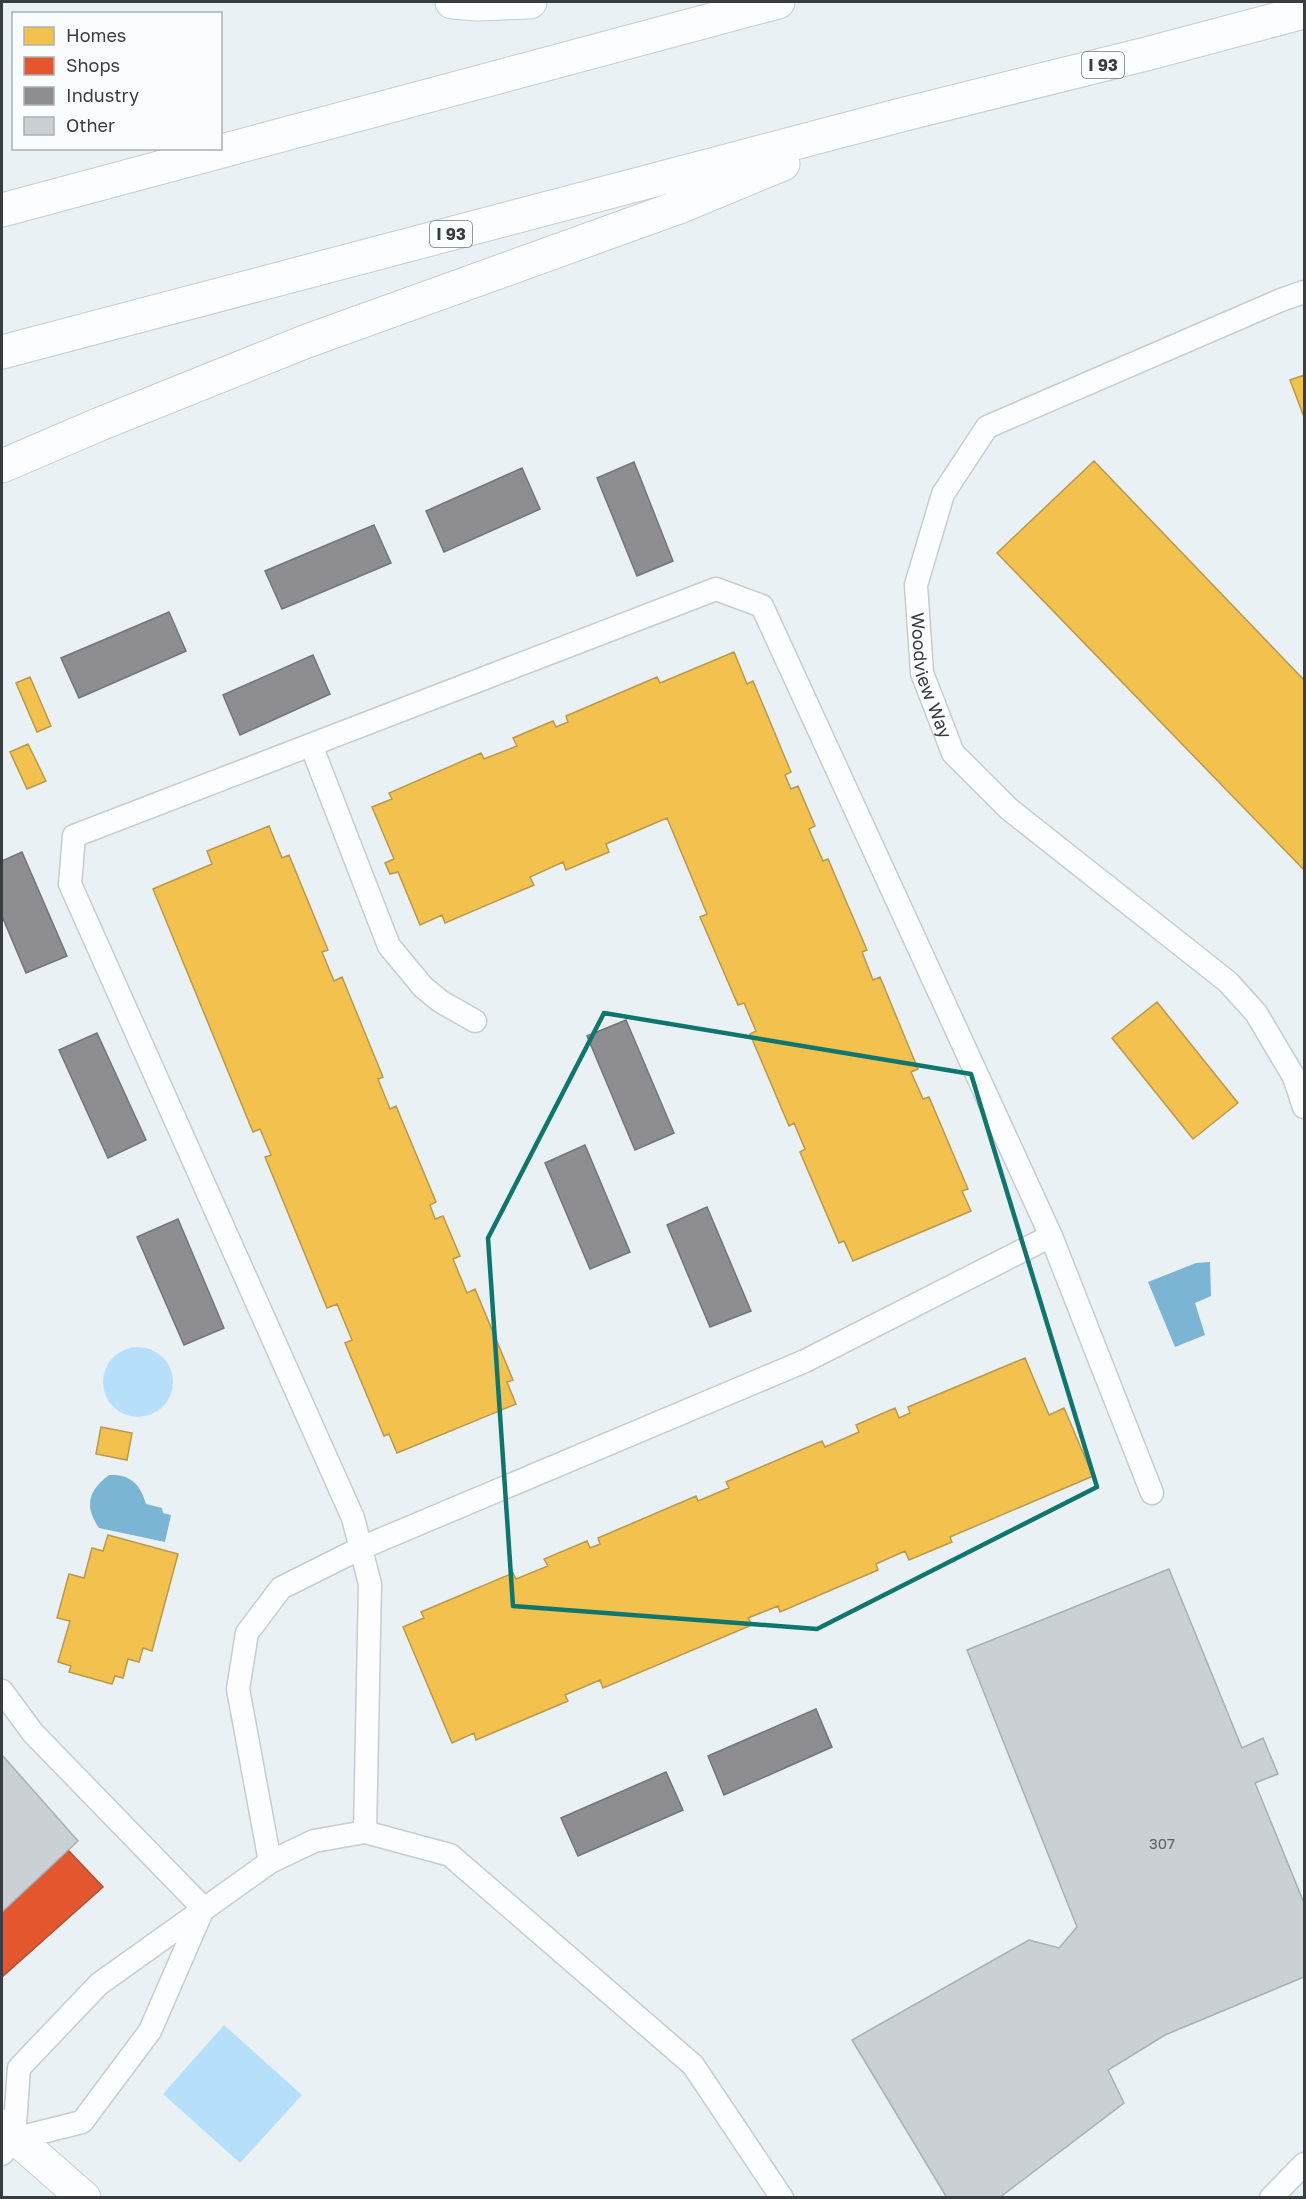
<svg xmlns="http://www.w3.org/2000/svg" width="1306" height="2199" font-family="'Golos Text',sans-serif">
<style>
.green{fill:#b6e0f9}
.water{fill:#7cb4d4}
.homes{fill:#f2c14e;stroke:#ba994a;stroke-width:1.5}
.shops{fill:#e4572e;stroke:#b04f34;stroke-width:1.5}
.industry{fill:#8d8d92;stroke:#74757a;stroke-width:1.5}
.building{fill:#cad0d3;stroke:#a9afb2;stroke-width:1.5}
.lines{fill:none;stroke-linecap:round;stroke-linejoin:round}
.lane-casing{stroke:#c6cccf;stroke-width:25}
.secondary-casing{stroke:#c6cccf;stroke-width:35}
.highway-casing{stroke:#c6cccf;stroke-width:35}
.lane{stroke:#fcfdfe;stroke-width:22}
.secondary{stroke:#fcfdfe;stroke-width:33}
.highway{stroke:#fcfdfe;stroke-width:33}
.marked{fill:none;stroke:#0f766e;stroke-width:4.5;stroke-linejoin:round}
.labels{text-anchor:middle;dominant-baseline:central;stroke-width:6;stroke-linejoin:round;paint-order:stroke}
.number-label{font-size:15px;fill:#5c6266}
.shield{fill:#fafdff;stroke:#72777a;stroke-width:1.5}
.shield-label{font-size:16px;font-weight:bold;fill:#383d41}
.street-label{font-size:18px;fill:#383d41;stroke:#fafdff}
</style>
<rect width="100%" height="100%" fill="#e9f1f5"/>
<path class="green" d="M103 1382a35 35 0 1 1 70 0a35 35 0 1 1-70 0Z
M224,2025l78,70 -62,68 -77,-69z"/>
<path class="water" d="M1210,1262l1,34 -16,7 10,32 -30,12 -27,-65 48,-19z
M109,1475c22,-1 31,9 37,29l16,4 1,5 8,2 -6,27 -66,-14c-15,-22 -11,-37 10,-53z"/>
<path class="homes" d="M1304,375v42l-14,-37z
M1094,461l210,219v190l-307,-317z
M734,652l13,32 6,-3 38,91 -6,3 6,14 7,-3 17,40 -6,3 14,32 5,-2 39,91 -5,2 11,28 7,-3 38,92 -7,3 12,27 6,-2 39,92 -6,2 9,20 -118,50 -9,-20 -5,2 -39,-91 5,-3 -11,-26 -5,3 -39,-92 6,-3 -12,-28 -6,2 -38,-88 7,-3 -40,-96 -61,26 3,8 -43,18 -3,-8 -33,15 4,8 -89,38 -3,-8 -22,10 -22,-53 -8,2 -5,-11 9,-4 -22,-52 20,-8 -3,-6 92,-40 3,6 33,-13 -4,-8 40,-17 3,6 12,-5 -2,-6 91,-39 3,6z
M30,677l21,49 -14,6 -21,-49z
M28,744l18,37 -19,8 -17,-37z
M269,826l13,32 7,-3 39,95 -6,2 12,29 8,-4 41,100 -5,2 12,30 6,-3 40,96 -6,3 5,14 8,-3 17,40 -7,3 14,34 8,-4 38,91 -6,2 9,22 -119,49 -8,-19 -5,2 -39,-93 7,-3 -15,-36 -10,4 -62,-151 6,-2 -11,-26 -7,3 -100,-243 59,-25 -5,-13z
M1157,1002l81,101 -45,36 -81,-101z
M1025,1358l24,57 15,-7 29,68 -143,61 2,5 -43,18 -4,-9 -29,13 2,6 -98,42 -2,-6 -30,12 4,7 -149,63 -3,-8 -35,15 3,6 -92,39 -2,-7 -22,10 -49,-116 21,-9 -3,-6 92,-39 3,6 32,-13 -4,-7 43,-18 3,7 10,-4 -2,-6 98,-42 2,5 31,-13 -3,-6 96,-41 3,6 34,-15 -3,-7 39,-17 4,10 11,-5 -2,-6z
M101,1427l31,6 -5,27 -31,-6z
M108,1535l70,19 -26,97 -9,-3 -4,14 -11,-3 -5,19 -8,-2 -3,8 -43,-12 2,-6 -13,-4 12,-41 -13,-3 12,-44 15,4 8,-30 11,3z"/>
<path class="shops" d="M68,1850l35,37 -101,90v-65z"/>
<path class="industry" d="M634,462l39,99 -36,15 -40,-98z
M522,468l18,41 -96,43 -18,-41z
M374,525l17,38 -109,46 -17,-38z
M169,612l17,39 -107,47 -18,-40z
M313,655l17,39 -90,41 -17,-40z
M22,852l45,104 -41,17 -24,-57v-55z
M626,1020l48,113 -39,17 -48,-114z
M97,1033l49,107 -38,18 -49,-108z
M585,1145l45,107 -40,17 -45,-106z
M707,1207l44,104 -41,16 -43,-102z
M178,1219l46,109 -40,17 -47,-108z
M816,1709l16,38 -108,48 -16,-39z
M666,1772l17,38 -105,46 -17,-38z"/>
<path class="building" d="M1169,1569l73,179 21,-10 15,36 -23,9 49,120v74l-139,58 -57,35 16,33 -125,95h-52l-95,-158 177,-100 30,8 18,-21 -110,-277z
M2,1755l76,86 -76,71z"/>
<g class="lines">
<g class="lane-casing">
<g id="lane">
<path id="s1" d="M1304,292l-23,8 -294,127 -44,67 -27,91 6,88 31,80 56,56 219,173 28,31 38,64 10,30"/>
<path d="M311,745l78,201 34,41 17,14 35,20"/>
<path d="M2,1691l31,42 170,175"/>
<path d="M365,1832l5,-248 -17,-66 -283,-634 4,-48 642,-247 46,17 289,630 101,257"/>
<path d="M270,1862l-32,-173 9,-56 34,-45 80,-40 444,-187 246,-125"/>
<path d="M14,2139l5,-71 80,-84 171,-122 44,-21 51,-9 85,23 243,210 89,133"/>
<path d="M2,2154l12,-15 68,-17 68,-91 53,-122"/>
<path d="M1271,2198l33,-34"/>
</g>
</g>
<g class="secondary-casing">
<path id="secondary" d="M2,2126l82,72"/>
</g>
<g class="highway-casing">
<path id="highway" d="M452,2l25,2 53,-2
M2,210l776,-208
M2,352l899,-237 245,-61 158,-42
M2,466l98,-42 207,-83 372,-134 104,-43"/>
</g>
<use href="#lane" class="lane"/>
<use href="#secondary" class="secondary"/>
<use href="#highway" class="highway"/>
</g>
<path class="marked" d="M604,1013l367,61 126,413 -280,142 -304,-23 -25,-368z"/>
<g class="labels">
<g class="number-label">
<text x="1162" y="1843">307</text>
</g>
<g class="shield">
<rect x="1082" y="52" width="42" height="26" rx="4.5"/>
<rect x="430" y="221" width="42" height="26" rx="4.5"/>
</g>
<g class="shield-label">
<text x="1103" y="65">I 93</text>
<text x="451" y="234">I 93</text>
</g>
<g class="street-label">
<text stroke="none"><textPath href="#s1" startOffset="612">Woodview Way</textPath></text>
</g>
</g>
<rect width="1306" height="2199" fill="none" stroke="#383d41" stroke-width="6"/>
<rect x="12" y="12" width="210" height="138" fill="#fafdff" stroke="#acb0b3" stroke-width="1.5"/>
<rect x="24" y="27" width="30" height="18" fill="#f2c14e" stroke="#acb0b3" stroke-width="1.5"/>
<text x="66" y="42" font-size="18" fill="#383d41">Homes</text>
<rect x="24" y="57" width="30" height="18" fill="#e4572e" stroke="#acb0b3" stroke-width="1.5"/>
<text x="66" y="72" font-size="18" fill="#383d41">Shops</text>
<rect x="24" y="87" width="30" height="18" fill="#8d8d92" stroke="#acb0b3" stroke-width="1.5"/>
<text x="66" y="102" font-size="18" fill="#383d41">Industry</text>
<rect x="24" y="117" width="30" height="18" fill="#cad0d3" stroke="#acb0b3" stroke-width="1.5"/>
<text x="66" y="132" font-size="18" fill="#383d41">Other</text>
</svg>
